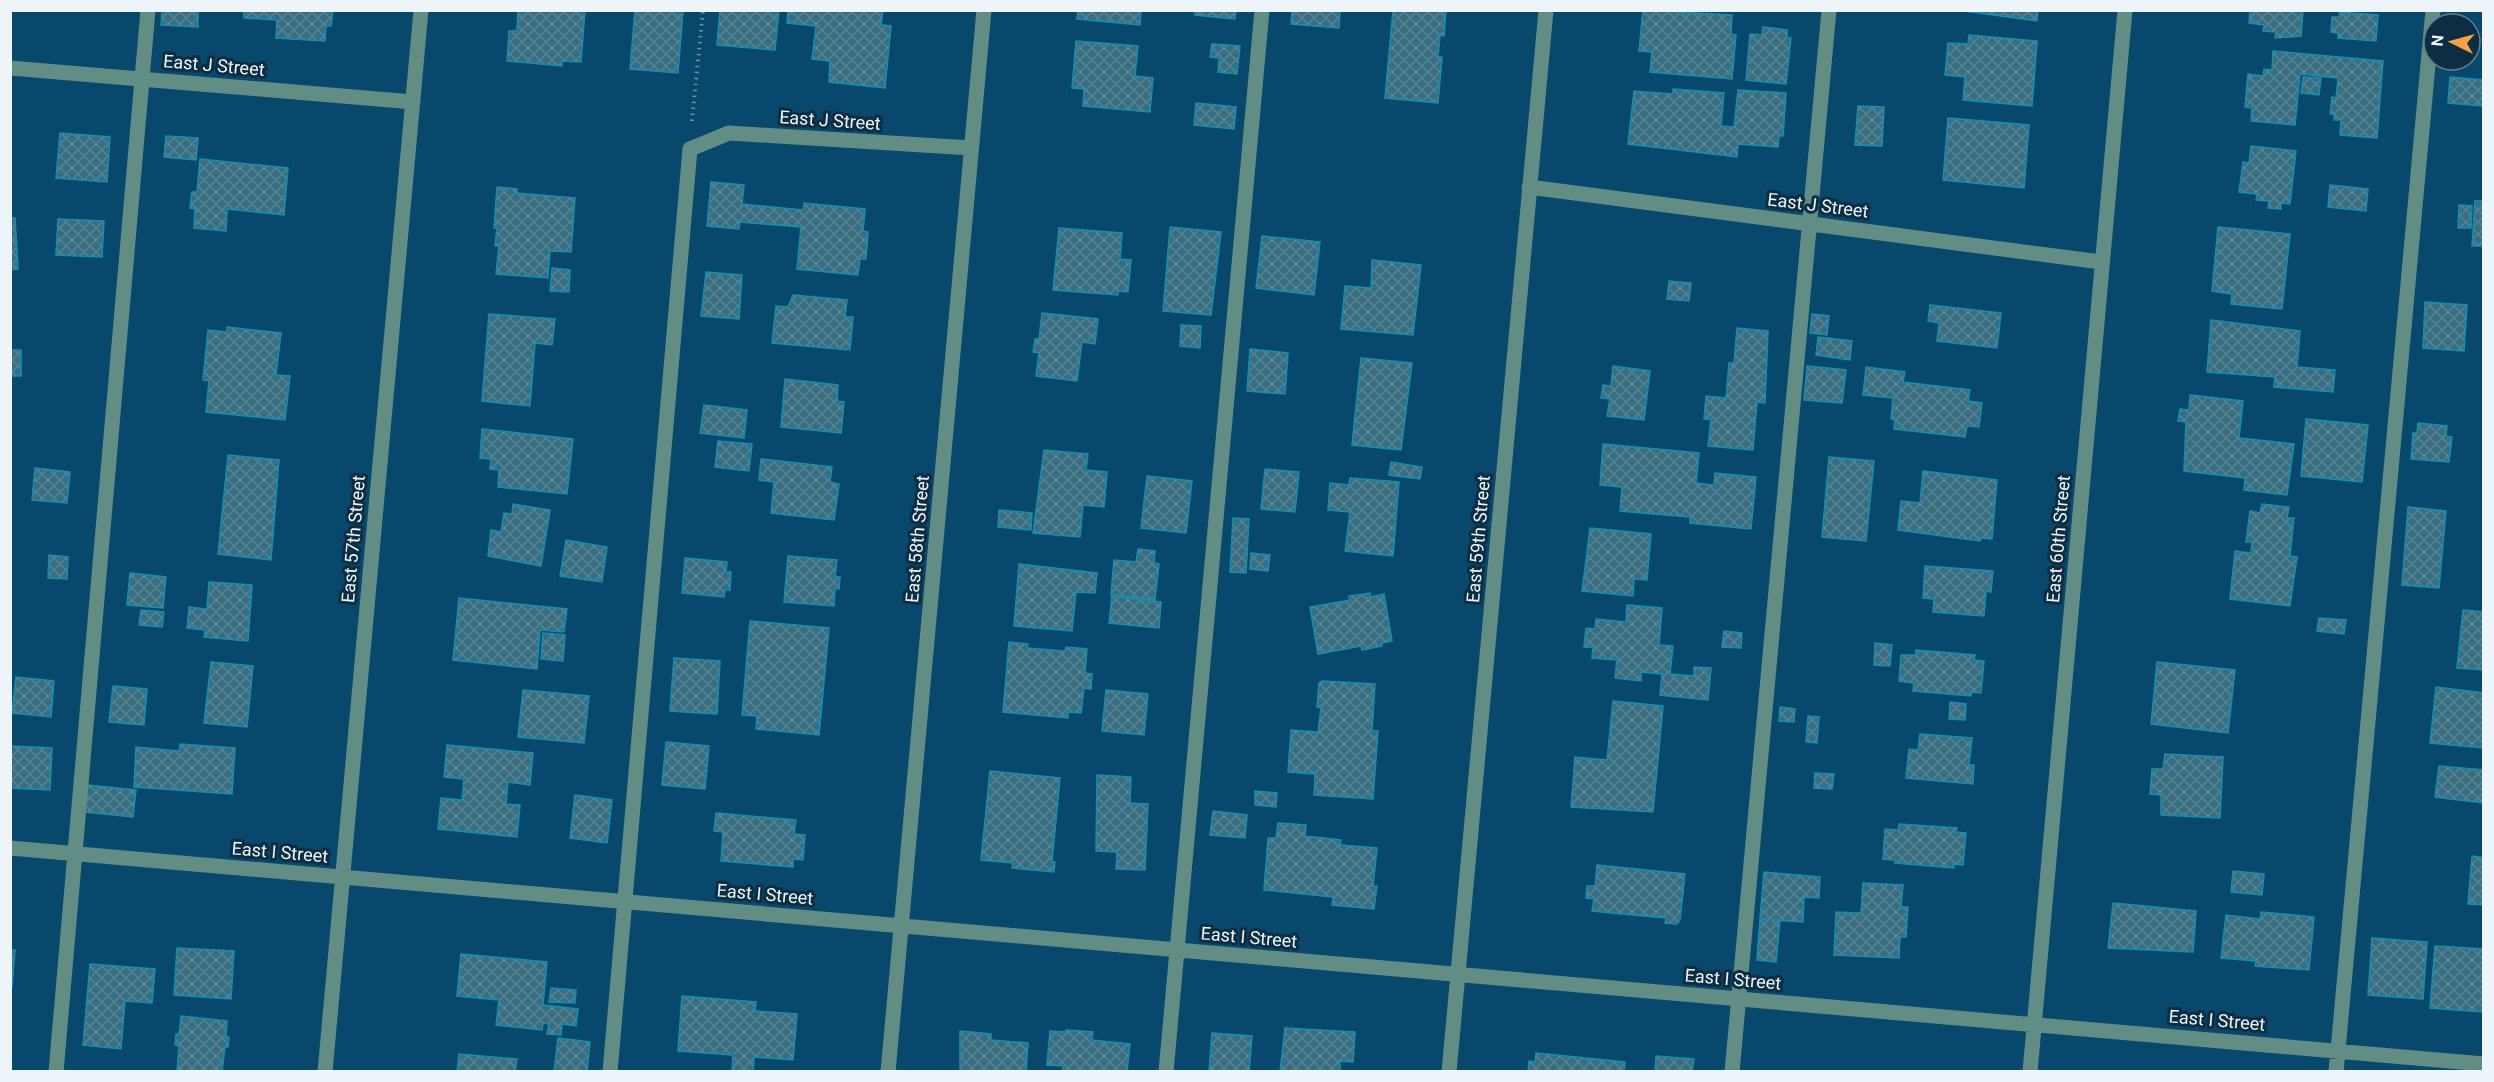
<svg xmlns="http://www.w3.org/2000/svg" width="2494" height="1082" font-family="Roboto,sans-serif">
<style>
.building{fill:url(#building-cross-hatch);stroke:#1390b0;stroke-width:1.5}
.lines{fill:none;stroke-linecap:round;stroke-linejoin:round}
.path{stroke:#6991a8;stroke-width:4;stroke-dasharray:1.5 4.5;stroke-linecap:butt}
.minor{stroke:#628d85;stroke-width:15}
.labels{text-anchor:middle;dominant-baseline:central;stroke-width:6;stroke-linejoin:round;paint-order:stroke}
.street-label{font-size:18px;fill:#eef5fa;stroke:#0d2d42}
</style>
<defs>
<pattern id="building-cross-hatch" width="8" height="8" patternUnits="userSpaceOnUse" patternTransform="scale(1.5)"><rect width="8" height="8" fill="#386e80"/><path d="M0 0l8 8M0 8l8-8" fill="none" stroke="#558393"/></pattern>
</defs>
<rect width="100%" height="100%" fill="#08486d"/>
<path class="building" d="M162,10h36v17l-37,-2z
M244,10h89l-2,16h-5l-1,15 -49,-3 1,-18 -33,-2z
M518,10h67l-4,52 -19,-1v5l-55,-5 2,-30h8z
M635,10h48l-5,63 -48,-4z
M720,10h59l-4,40 -58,-5z
M788,10h95l-2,15 10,1 -6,62 -56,-6 1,-21 -18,-2 4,-33 -29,-3z
M1078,10h63l-1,15 -63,-6z
M1195,10h41l-1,9 -40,-4z
M1292,10h48l-1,18 -48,-4z
M1393,10h53l-2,26 -4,-1 -2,22h4l-4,46 -53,-5z
M1643,10l89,5 -1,19 5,1 -4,44 -82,-7 2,-20 -13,-1z
M1957,10h81l-1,11z
M2250,10h53l-2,26 -26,2 1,-6 -13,-1 1,-6 -15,-2z
M2339,12l39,3 -2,26 -38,-3v-5l-7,-1 1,-15h8z
M1763,27l24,3v7l4,1 -5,46 -40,-4 4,-46 12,1z
M1969,35l68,6 -5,65 -69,-6 2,-23 -20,-2 3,-32 20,1z
M1076,41l62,5 -3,30 18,2 -3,34 -67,-6 1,-17 -12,-1z
M1212,44l28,2 -3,28 -19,-2 1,-14 -9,-1z
M2273,51l110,10 -6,77 -37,-3 1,-15h-7v-6h-4l2,-17 4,1 2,-20 -38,-4 -5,51 -44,-4 1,-13 -7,-1 3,-33 15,2 1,-7 8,1z
M2303,77l18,1 -2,17 -18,-2z
M2450,77l34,3v26l-36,-3z
M1673,89l51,4 -3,33 13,1 4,-37 48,3 -3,43h-4l-1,11 -40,-3 -1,13 -109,-13 6,-53 39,3z
M1196,103l40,4 -2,22 -40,-4z
M1858,106l26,1 -2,39 -27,-1z
M1948,118l81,7 -5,63 -81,-8z
M60,133l50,4 -3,45 -51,-4z
M166,136l32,2 -2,22 -32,-3z
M2251,146l45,5 -6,53 -9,-1v6l-13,-1 1,-7 -13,-1 1,-6 -18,-2 4,-30 6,1z
M200,159l88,9 -4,47 -57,-6 -1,22 -32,-3 1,-19 -5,-1 2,-16h5z
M711,182l33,3 -2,19 61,6 1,-7 61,6 -2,22 5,1 -2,27h-6l-2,16 -61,-6 4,-42 -61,-5 -1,7 -32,-3z
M2330,185l38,4 -2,22 -38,-4z
M497,187l20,2v4l58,5 -4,54 -21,-1 -2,27 -52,-4 3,-28h-4l2,-18h-3z
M2475,201h9v45h-12z
M2459,205l13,1 -1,22h-13z
M10,218h5l3,51 -8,1z
M58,219l46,2 -2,36 -46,-2z
M1170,227l51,5 -10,83 -48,-4z
M2218,227l72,7 -8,75 -51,-5 1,-10 -20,-3z
M1059,228l63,5 -2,26 11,1 -3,32 -10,-1v4l-65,-5z
M1262,236l58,6 -6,53 -58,-7z
M1372,260l49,5 -8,70 -72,-6 4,-43 26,2z
M552,268l18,2 -1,22 -19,-1z
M706,272l36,3 -3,44 -38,-3z
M1669,281l22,2 -2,18 -22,-2z
M793,295l54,5 -2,17h8l-3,33 -78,-7 4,-37 12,1z
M2425,302l42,3 -3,46 -41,-3z
M1930,305l71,8 -4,35 -60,-7 2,-18 -11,-2z
M1042,313l56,6 -3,25 -13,-2 -5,39 -41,-5 3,-23 -6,-1 2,-13h4z
M489,314l66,5 -3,26 -17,-2 -5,63 -48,-5z
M1812,314l17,2 -2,19 -17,-2z
M2211,320l89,11 -3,36 38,3 -2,22 -59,-5 1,-10 -68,-5z
M1181,325l20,1 -1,22 -20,-2z
M227,327l54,6 -5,42 14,1 -5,44 -79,-8 3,-31 -6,-1 5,-50 19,2z
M1737,328l31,3 -3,72 -8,-1 -4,48 -45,-4 3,-27h-7l2,-23 20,2 3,-35h5z
M1818,337l34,4 -2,19 -34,-5z
M1250,349l38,4 -3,41 -38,-3z
M10,350h11v26h-11z
M1361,358l51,5 -11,87 -49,-5z
M1613,366l37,5 -6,49 -37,-4 3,-17 -9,-1 2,-13 8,1z
M1807,366l39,4 -4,33 -38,-3z
M1866,367l39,5 -2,10 67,8 -2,11 14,2 -3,24 -12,-1 -2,11 -71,-8 1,-9 -4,-1 2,-21 -30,-3z
M785,379l53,6 -1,16 7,1 -3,31 -60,-6z
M2190,395l53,6 -4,37 55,6 -7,51 -43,-5 1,-12 -61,-7 2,-49 -8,-1 2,-12 9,1z
M704,405l43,5 -3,28 -44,-5z
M2306,419l62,6 -6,57 -61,-6z
M2418,423l29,3 -1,10 6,1 -3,25 -38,-3 2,-26h4z
M482,429l91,10 -6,55 -69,-7 1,-17 -9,-1 1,-10 -11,-1z
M718,441l34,3 -3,27 -34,-4z
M1603,444l96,9 -3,30 18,2 1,-12 41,4 -5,52 -61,-6v-6l-70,-6 2,-24 -22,-2z
M1044,450l44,4 -2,16 21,2 -3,35 -21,-2 -3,32 -47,-4z
M228,455l51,5 -8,100 -53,-6z
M1829,457l45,4 -8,80 -44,-4z
M761,459l71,8 -2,15 9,2 -5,36 -63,-7 3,-31 -15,-2z
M1391,462l31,5 -2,12 -31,-4z
M35,468l35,4 -3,31 -35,-3z
M1265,469l34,3 -4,40 -34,-3z
M1923,471l74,9 -5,59 -11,-1 -1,3 -82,-11 3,-29 19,2z
M1147,476l45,5 -6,52 -45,-5z
M1350,478l49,4 -6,74 -48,-5 5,-39 -22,-2 2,-27 19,2z
M513,504l37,6 -9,56 -53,-10 3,-26 10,2 3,-19 8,1z
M2262,504l27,3 -2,11h7l-4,38 7,1 -7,49 -60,-7 5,-48 16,2 1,-11h-6l4,-31 10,2z
M2408,507l38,4 -7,77 -37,-3z
M999,510l33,3 -1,17 -33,-3z
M1233,518l16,1 -3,54 -16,-1z
M1590,528l61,6 -4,46 -13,-1 -1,17 -51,-5z
M566,540l41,7 -5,35 -42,-6z
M1138,549l17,2 -1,12 5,1 -4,36 -44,-5 3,-35 22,2z
M1251,553l19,2 -2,16 -18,-2z
M49,555l19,2 -1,22 -19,-1z
M788,556l49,4 -2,17h5l-1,12 -4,-1 -1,18 -50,-4z
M685,558l42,4 -1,10h5l-1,18h-5l-1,7 -42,-4z
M1019,564l78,9 -2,20 -19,-1 -4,39 -58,-5z
M1925,566l68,5 -2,21 -5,-1 -2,25 -51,-4 1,-13 -11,-1z
M130,573l36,4 -3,31 -36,-3z
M209,582l43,3 -4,56 -44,-4 1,-7 -18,-2 2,-21 18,2z
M1370,593l1,4 13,-3 8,47 -10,2v3l-20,4 -1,-4 -43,8 -8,-47 40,-7 -1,-4z
M1112,596l49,6 -2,26 -50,-5z
M459,598l108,11 -3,23 -24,-2 -3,39 -84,-9z
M1627,605l35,3 -3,37 14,1 -3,28 24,2v-9l17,1 -3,32 -48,-5 2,-21 -21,-2v9l-26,-3 2,-18 -25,-2 1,-11h-9l2,-19 9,1 1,-10 30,3z
M141,610l23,2 -2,15 -23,-2z
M2463,610l21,2v58l-27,-2z
M2319,618l27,2 -2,14 -27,-3z
M750,621l79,7 -10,107 -63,-6 1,-13 -15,-1z
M1724,631l18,2 -1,15 -19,-1z
M543,633l22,2 -2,26 -22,-2z
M1009,642l19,2 -1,4 38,3 1,-4 21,2 -2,24 7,1 -1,15 -7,-1 -3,25 -13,-1v6l-65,-6z
M1875,643l17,2 -2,21 -16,-1z
M1916,650l59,5 -1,5 10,1 -3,32 -10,-1v4l-58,-5 1,-8 -15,-2 2,-26h15z
M674,658l46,3 -3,53 -47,-3z
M211,662l42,4 -6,61 -43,-4z
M2157,662l78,8 -7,63 -77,-9z
M16,677l38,4 -3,36 -39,-4z
M1322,681l53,3 -3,47h6l-5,68 -59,-4 1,-21 -27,-2 3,-42 27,2 3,-24 -4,-1 2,-24z
M113,686l34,3 -3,36 -35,-3z
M2436,687l48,6v55l-54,-5z
M523,690l66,6 -5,47 -66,-6z
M1106,690l42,4 -4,41 -42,-4z
M1613,701l50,5 -10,106 -82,-5 4,-50 32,3z
M1950,702l16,2 -1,16 -16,-1z
M1780,707l15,2 -1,13 -15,-1z
M1808,716l11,1 -2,26 -11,-1z
M1920,734l52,4 -3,27h5l-1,19 -67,-6 3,-29 9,1z
M666,742l43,4 -4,43 -43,-4z
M180,744l55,4 -3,46 -98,-7 2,-40 43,4z
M447,745l86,8 -3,32 -22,-3 -2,22 14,1 -3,32 -79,-8 3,-31 21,2 2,-21 -20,-2z
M10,746l42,2 -2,42 -40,-2z
M2165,754l58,3 -3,61 -59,-3v-20l-11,-1 2,-25h11z
M2439,766l45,4v33l-49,-6z
M990,771l70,7 -8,84h3l-1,10 -42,-4 1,-5 -32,-3z
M1815,773l19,1 -2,15 -18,-1z
M1097,775l34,2 -1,26 18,1 -3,66 -29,-1 1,-17 -21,-1z
M88,785l48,5 -3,27 -48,-5z
M1255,791l22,2 -1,14 -21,-2z
M575,795l37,5 -5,43 -37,-5z
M1213,811l34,4 -2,23 -35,-3z
M716,813l80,7 -2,14 11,1 -2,25 -10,-1v8l-72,-6 2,-29 -9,-1z
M1278,823l28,2 -1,11 36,4 -1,5 37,3 -4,38h4l-3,23 -42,-4 1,-8 -69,-7 4,-52h8z
M1899,824l58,4 -1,4 10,1 -3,32 -10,-1 1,4 -59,-5v-3l-12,-1 2,-30 13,1z
M2472,856l12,2v47l-16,-1z
M1597,865l88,9 -5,46 -3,4 -12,-1 1,-5 -74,-7 2,-12 -8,-1 1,-12h8z
M2233,871l31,3 -2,21 -31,-3z
M1764,872l56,5 -1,21 -15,-1 -1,25 -43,-3z
M1863,883l40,2 -2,22h7l-2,30h-6l-1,21 -65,-3 2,-43 25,1z
M2113,903l83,8 -3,41 -85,-4z
M2261,912l53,5 -5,53 -54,-4 1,-5 -35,-3 5,-43 34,4z
M1760,919l20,1 -4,42 -19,-2z
M2372,938l55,4 -4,57 -55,-4z
M2435,946l49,3v63l-54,-4z
M177,948l57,3 -3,48 -57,-4z
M10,950h5l-3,37h-2z
M461,954l86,8 -4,43 35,4 -2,17 -14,-2 -1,11 -14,-1 2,-10 -6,-1 -1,7 -46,-5 3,-25 -42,-4z
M90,964l65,5 -3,34 -27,-2 -4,48 -38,-4z
M551,988l25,2 -1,13 -26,-1z
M682,996l74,6 -1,9 42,3 -4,46 -39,-3 -1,15h-21l1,-17 -55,-4z
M181,1016l46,5 -1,16h3l-1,10h-3l-3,25h-45l2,-26 -4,-1 1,-11h3z
M1285,1028l70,4 -2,30 -13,-1v11h-60z
M1066,1030l27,2 -1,8 38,4 -3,28h-64v-6l-16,-1 3,-34 16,1z
M960,1031l31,3v6l37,3 -2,29h-66z
M1212,1033l40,3 -3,36h-40z
M558,1038l32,4 -3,30h-33z
M1536,1053l89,9 -1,10h-96l1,-11 6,1z
M459,1054l58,5 -2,13h-58z
M1656,1056l38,3 -2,13h-37z"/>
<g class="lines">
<path class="path" d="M692,121l11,-111"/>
<path class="minor" d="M10,68l403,34
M1529,187l572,75
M10,848l2474,216
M56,1072l92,-1062
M325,1072l96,-1062
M610,1072l80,-923 39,-16 242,15
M888,1072l96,-1062
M1166,1072l96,-1062
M1449,1072l97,-1062
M1732,1072l97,-1062
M2030,1072l95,-1062
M2336,1072l97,-1062"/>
</g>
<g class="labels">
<g class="street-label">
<text transform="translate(214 65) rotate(5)">East J Street</text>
<text transform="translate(830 120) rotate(4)">East J Street</text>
<text transform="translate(1818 205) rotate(7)">East J Street</text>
<text transform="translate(353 539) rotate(-85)">East 57th Street</text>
<text transform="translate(917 539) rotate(-85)">East 58th Street</text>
<text transform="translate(1478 539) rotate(-85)">East 59th Street</text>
<text transform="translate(2058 539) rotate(-85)">East 60th Street</text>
<text transform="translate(280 852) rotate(5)">East I Street</text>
<text transform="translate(765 894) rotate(5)">East I Street</text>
<text transform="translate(1249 937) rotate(5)">East I Street</text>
<text transform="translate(1733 979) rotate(5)">East I Street</text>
<text transform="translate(2217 1020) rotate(5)">East I Street</text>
</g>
</g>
<rect width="2494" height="1082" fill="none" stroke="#eef5fa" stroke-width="24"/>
<g transform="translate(2452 42) rotate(275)"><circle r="28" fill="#0d2d42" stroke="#677d8c" stroke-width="1.5"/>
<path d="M0-4.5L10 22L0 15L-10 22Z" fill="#f8a04b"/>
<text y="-9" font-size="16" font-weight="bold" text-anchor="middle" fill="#eef5fa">N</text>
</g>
</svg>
